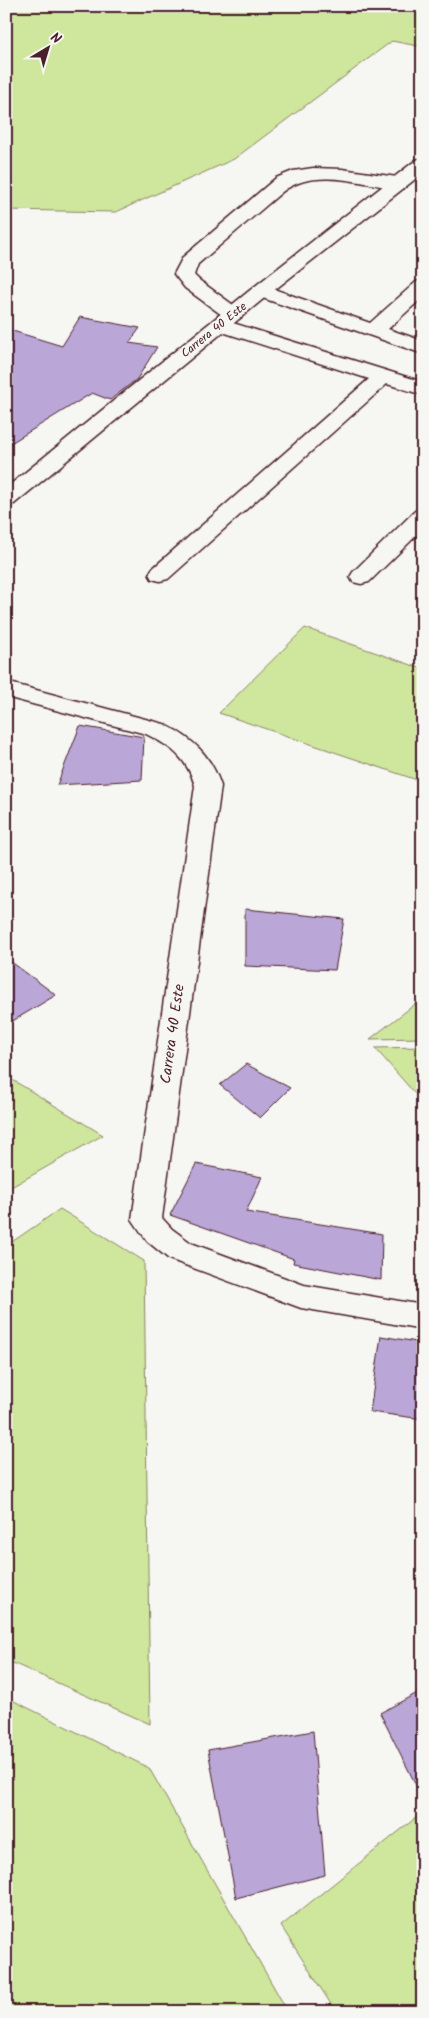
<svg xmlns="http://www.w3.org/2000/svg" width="429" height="2018" font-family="Kalam,sans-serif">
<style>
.green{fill:#cee79c;stroke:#8c8364}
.building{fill:#baa7d7;stroke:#4a1f2b}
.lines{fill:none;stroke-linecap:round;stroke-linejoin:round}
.lane-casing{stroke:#4a1f2b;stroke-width:3}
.street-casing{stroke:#4a1f2b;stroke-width:3}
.secondary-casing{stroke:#4a1f2b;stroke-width:3}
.lane{fill:#f6f6f2;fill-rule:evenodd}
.street{fill:#f6f6f2;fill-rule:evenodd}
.secondary{fill:#f6f6f2;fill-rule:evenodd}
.labels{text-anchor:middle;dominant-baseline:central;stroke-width:4;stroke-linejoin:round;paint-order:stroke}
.far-street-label{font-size:12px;fill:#4a1f2b;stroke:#f6f6f2}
.street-label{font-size:15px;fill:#4a1f2b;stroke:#f6f6f2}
</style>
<rect width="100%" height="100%" fill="#f6f6f2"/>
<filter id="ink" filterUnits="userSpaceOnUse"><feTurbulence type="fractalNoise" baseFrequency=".02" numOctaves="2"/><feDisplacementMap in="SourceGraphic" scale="10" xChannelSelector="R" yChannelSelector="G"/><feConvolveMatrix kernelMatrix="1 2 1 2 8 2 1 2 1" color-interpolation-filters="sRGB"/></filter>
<g filter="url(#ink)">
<path class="green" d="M6,6h417v41l-31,-6 -158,118 -118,53 -110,-2z
M305,628l118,41v113l-204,-69z
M423,998v40l-53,1z
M423,1047v56l-48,-55z
M6,1076l97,59 -97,55z
M60,1209l84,52 6,463 -144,-64v-414z
M6,1697l143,71 139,244h-282z
M423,1812v200h-87l-55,-86z"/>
<path class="building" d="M80,317l60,11 -11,15 28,4 -20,32 -27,21 -18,-7 -86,53v-117l56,17z
M80,726l64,11 -2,43 -85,5z
M245,909l99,10 -9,51 -90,-4z
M6,958l50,37 -50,30z
M246,1064l44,24 -30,30 -40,-33z
M196,1164l66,13 -16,35 136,22 -1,46 -88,-17 1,-4 -124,-44z
M381,1336l42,7v76l-53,-7z
M423,1690v109l-43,-86z
M313,1731l12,144 -89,23 -28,-148z"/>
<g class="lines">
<g class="lane-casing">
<path id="lane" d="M313,168l29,1 55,8 7,2 2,4 -2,4 -7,2c-36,-6 -84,-22 -115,3l-84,72 -4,11 5,5 41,30 3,4 -3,4 -7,2 -7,-2 -41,-30 -11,-14 9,-17 93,-79 17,-7z
M423,280v17l-35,32 35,12v13l-169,-59 -3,-4 3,-4 7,-2 7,2 102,36 46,-41z
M220,319l203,63v13l-36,-11 -219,195 -8,2 -8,-2 -3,-5 3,-5 217,-190 -156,-50 -3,-4 3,-4z
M423,509v20l-54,53 -8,2 -8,-2 -3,-5 3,-5 62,-61z"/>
</g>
<g class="street-casing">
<path id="street" d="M6,682l158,42c28,14 47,31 57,62l-59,432 10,11 19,14 113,42 119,20v24l-122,-21 -132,-49 -22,-18 -15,-22 63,-433c-8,-28 -23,-39 -49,-52l-140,-37z"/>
</g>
<g class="secondary-casing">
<path id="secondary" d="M423,158v15l-155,122 -254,209 -8,2v-18l248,-201 162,-127z"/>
</g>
<use href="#lane" class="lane"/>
<use href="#street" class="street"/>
<use href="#secondary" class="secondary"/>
</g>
</g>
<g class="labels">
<g class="far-street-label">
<text transform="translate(214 330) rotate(-39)">Carrera 40 Este</text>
</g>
<g class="street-label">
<text transform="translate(173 1034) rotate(-82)">Carrera 40 Este</text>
</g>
</g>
<rect width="429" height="2018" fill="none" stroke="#f6f6f2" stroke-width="25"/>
<rect x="12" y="12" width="404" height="1993" fill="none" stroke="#4a1f2b" stroke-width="2" filter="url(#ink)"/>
<g transform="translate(48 48) rotate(38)" stroke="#f6f6f2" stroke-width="4" paint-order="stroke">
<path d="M0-4L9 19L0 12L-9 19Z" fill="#4a1f2b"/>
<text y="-8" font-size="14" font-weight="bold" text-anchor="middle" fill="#4a1f2b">N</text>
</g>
</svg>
